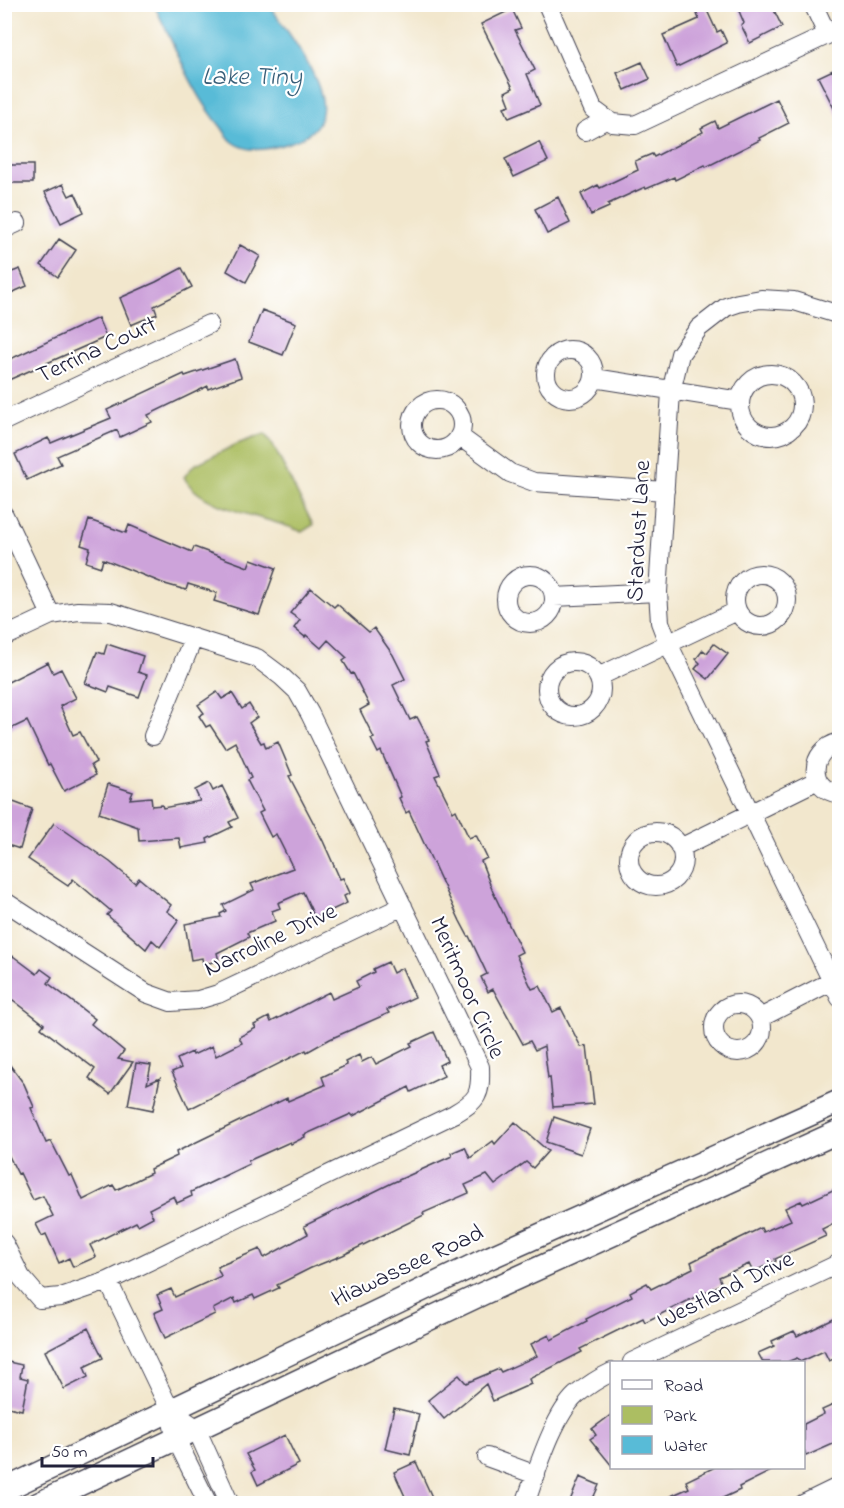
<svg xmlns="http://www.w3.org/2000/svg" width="844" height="1508" font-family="'Indie Flower',sans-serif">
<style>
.green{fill:#acbe62;stroke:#67704e;stroke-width:1.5}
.water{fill:#58bbd7;stroke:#3d6e89;stroke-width:1.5}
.building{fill:#cda3da}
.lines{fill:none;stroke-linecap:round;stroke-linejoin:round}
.minor-casing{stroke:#414051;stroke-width:20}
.tertiary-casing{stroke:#414051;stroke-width:25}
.minor{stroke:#fff;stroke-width:18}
.tertiary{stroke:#fff;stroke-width:22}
.labels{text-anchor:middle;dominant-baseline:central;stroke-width:4.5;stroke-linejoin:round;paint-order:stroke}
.street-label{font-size:24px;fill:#22223b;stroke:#fff}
.water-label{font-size:26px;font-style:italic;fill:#385f79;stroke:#fff}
</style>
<rect width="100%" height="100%" fill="#fff"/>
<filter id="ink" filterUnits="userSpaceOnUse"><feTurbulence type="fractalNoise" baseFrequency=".0167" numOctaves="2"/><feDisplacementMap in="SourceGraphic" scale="12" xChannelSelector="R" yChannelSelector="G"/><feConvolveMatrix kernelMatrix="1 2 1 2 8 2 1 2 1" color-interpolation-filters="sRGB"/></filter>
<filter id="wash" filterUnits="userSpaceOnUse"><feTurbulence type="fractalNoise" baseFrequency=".008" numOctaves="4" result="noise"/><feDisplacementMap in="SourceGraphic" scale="24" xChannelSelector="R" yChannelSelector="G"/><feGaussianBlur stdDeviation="1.35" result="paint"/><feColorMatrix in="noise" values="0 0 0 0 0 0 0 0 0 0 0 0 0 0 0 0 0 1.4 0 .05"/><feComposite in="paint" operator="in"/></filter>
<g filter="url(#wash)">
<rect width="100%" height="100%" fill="#f2e7cd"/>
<path class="green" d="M265,434l9,13 39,78 -11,7c-33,-16 -101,-21 -118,-55l10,-12 43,-21z"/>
<path class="water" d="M154,5h115c17,24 59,79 53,108 -3,19 -24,28 -40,32 -17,5 -34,8 -49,-3 -4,-3 -8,-9 -11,-14 -30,-35 -47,-82 -68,-123z"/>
<g id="blocks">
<path class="building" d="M693,4h11l13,28 4,-2 6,13 -50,24 -14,-32 36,-16z
M736,4h35l11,23 -32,16 -9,-18 3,-2z
M512,9l9,19 -6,2 20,40 -8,4 13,31 -31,13 -5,-11 6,-2 -5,-13 8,-4 -32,-64z
M642,62l8,17 -25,11 -8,-17z
M833,70l7,13v37l-22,-43z
M777,99l12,24 -30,15 1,2 -54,27 -1,-2 -30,15 -1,-3 -28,12 -1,-2 -37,17 1,3 -18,8 -10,-21 17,-9 2,3 38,-18 -3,-9 17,-7 2,3 49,-25 -2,-4 14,-7 3,7z
M539,142l9,19 -34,16 -9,-18z
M4,165h29v18h-29z
M63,184l6,12 6,-3 9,19 -23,11 -16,-31z
M558,197l12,26 -23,11 -12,-25z
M59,239l17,11 -18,27 -17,-12z
M240,245l20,11 -14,26 -19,-11z
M182,268l10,19 -38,19 3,8 -26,11 -11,-27 36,-16z
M20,269l7,17 -23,10v-21z
M262,310l34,13 -13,32 -34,-13z
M98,318l8,19 -102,45v-20z
M235,359l6,18 -33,12v-3l-60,29 4,7 -32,15 -3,-7 -60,26 4,8 -34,16 -12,-26 33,-16 3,5 60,-25 -4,-8 77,-36 1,2z
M89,520l37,13 3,-8 63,27 2,-5 54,20 3,-8 25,9 -17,47 -45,-14 3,-8 -29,-9 -2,6 -21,-6 -62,-25 -2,8 -15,-5 4,-14 -9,-3z
M311,588l23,19 3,-3 32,28 5,-4 19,27 12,24 -12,6 17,35 7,-3 12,23 -3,1 14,33 -5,2 18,36 3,-2 13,28 7,-3 11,23 -6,3 12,31 29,60 -6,3 16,34 8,-3 13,26 8,-4 20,39 6,-1 7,58 -41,3 -3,-30 -2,1 -4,-32 -9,4 -5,-9 -7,3 -30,-55 -5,3 -7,-15 6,-3 -18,-38h-1l-8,-15 -51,-110 -3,2 -7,-15 2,-1 -20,-46 -3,2 -7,-14 3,-1 -14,-28 9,-5 -16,-32 -2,1 -8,-13 4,-3 -19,-18 -7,8 -15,-13 -1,2 -11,-9 6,-8 -10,-7z
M107,644l36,12 -5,16 9,3 -8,22 -29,-10 -2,5 -23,-9 12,-31 7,2z
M714,644l14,10 -20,25 -13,-10 5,-6 -4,-4 7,-9 4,3z
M48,662l5,11 8,-4 15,29 -16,8 13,29 7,-3 16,30 -5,3 5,10 -32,16 -14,-27 -2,1 -21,-44 -23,11v-48z
M217,692l5,7 10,-6 10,16 7,-5 8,13 -8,6 12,20 3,-1 2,6 12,-6 14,33 -3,1 34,65 17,38 3,-1 7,15 -6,3 3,7 -32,15 -12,-26 -25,11 2,5 -8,3 3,10 -28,12 2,4 -32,16 2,8 -16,3 -1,-6 -11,2 -6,-36 36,-7 -1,-3 6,-3 -3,-6 31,-15 -3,-6 42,-16 -17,-34 -5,3 -12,-24 4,-2 -16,-31 4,-2 -16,-36 -10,6 -15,-23 -4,2 -7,-11 5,-3 -6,-8z
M209,783l4,8 9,-5 16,32 -9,4 3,5 -25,12 1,4 -27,5 -2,-10 -40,3 -1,-14 -39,-14 9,-29 25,8 -3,7 21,-2 1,9 10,-1 1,3 37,-7 -5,-11z
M8,800l24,9 -12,40 -16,-5v-33z
M54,823l56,39 25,21 4,-5 32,27 -4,6 12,9 -19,27 -8,-7 -6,9 -39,-34 4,-4 -38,-32 -5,7 -40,-27z
M13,956l24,18 4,-5 11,8 -4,6 47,36 -4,5 33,27 -6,8 15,3 -23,32 -21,-16 6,-9 -54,-41 3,-4 -31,-24 -9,11v-43z
M388,962l5,11 9,-5 13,29 -28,13 2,3 -59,26 -23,13 -1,-2 -117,59 -17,-37 9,-4 -4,-9 15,-7 1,3 19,-9 4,10 26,-13 -3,-6 17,-9 -2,-3 15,-8 2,5 58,-30 3,7 27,-12 -3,-6 18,-9 -1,-3z
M434,1032l13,29 -8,4 5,11 -33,16 -2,-5 -56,29 -2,-2 -47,21 1,2 -14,7 -1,-2 -42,19 1,3 -58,28 1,4 -15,7 -3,-7 -25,13 4,8 -15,8 -2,-3 -46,23 6,12 -23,10 -4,-9 -10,5 -13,-29 -4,2 -6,-12 17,-8 -10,-20 -10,4 -13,-27 -2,1 -14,-28v-89l20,27 10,23 -3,1 15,35 5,-2 18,35 3,-1 11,25 30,-15 3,5 35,-17 -1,-4 27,-13 -1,-4 111,-54 1,3 37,-16 -3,-8 25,-12 -2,-3 14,-7 3,7 10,-5 4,7 36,-18 -2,-3z
M136,1063l15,2 -4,19 13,-6 -7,32 -25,-5z
M554,1117l36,12 -9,25 -35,-12z
M515,1122l33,29 -15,17 -7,-6 -31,23 -8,-10 -22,10 4,8 -46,20 1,2 -81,40 -32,13 -34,17 2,3 -24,11 -2,-4 -17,8 -2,-5 -21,11 2,5 -50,24 -11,-25 9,-4 -6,-14 14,-6 4,8 46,-21 -4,-9 43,-18 4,9 44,-24 -4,-8 88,-43 60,-27 -1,-3 14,-6 5,11 23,-17 2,3z
M835,1189l5,10v21l-18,9 4,7 -51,23 1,2 -23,11 -4,-8 -30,13 3,7 -77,38 -2,-4 -63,31 2,3 -53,27 2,5 -38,17 -7,-17 -42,35 -16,-19 31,-25 7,8 33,-14 2,3 36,-16 -6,-12 18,-9 2,5 36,-19 -1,-2 46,-23 -2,-4 17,-9 4,6 42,-21 -2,-6 20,-10 50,-24 2,4 28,-12 -6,-12 16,-7 2,3z
M840,1316v40l-11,5 -5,-10 -24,11 -3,-4 -10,4h-24l-5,-9 16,-7 -2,-5 22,-10 3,5 10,-5v1z
M88,1328l15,30 -19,9 4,10 -24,12 -19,-38z
M4,1361l18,4 -2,12 8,2 -6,31 -18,-4z
M840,1402v39l-34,15 -2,-7v-25l20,-10 -2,-4z
M394,1408l25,6 -9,41 -25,-6z
M612,1414v52l-22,-27 6,-4 -4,-6z
M285,1435l14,29 -41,21 -6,-13 3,-2 -9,-16z
M416,1462l16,35 -14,6h-10l-14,-31z
M715,1467h64l-40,20 1,3 -28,13h-57l34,-15 -3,-7z
M580,1477l19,8 -8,18h-22z"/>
</g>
</g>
<g filter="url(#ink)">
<use href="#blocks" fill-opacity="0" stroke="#414051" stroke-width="1.5"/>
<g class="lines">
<g class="minor-casing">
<path id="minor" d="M547,4l46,105 19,14 23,2 205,-96
M813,4l14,30
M585,131l22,-12
M4,229l13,-6
M840,315l-46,-14 -33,-2 -23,4 -12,4 -27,21 -19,26 -9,38 -13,200 2,30 8,21 172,355
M546 374a24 24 0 1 1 48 0a24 24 0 1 1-48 0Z
M740 405a31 31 0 1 1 62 0a31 31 0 1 1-62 0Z
M594,378l146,23
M412 425a25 25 0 1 1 50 0a25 25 0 1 1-50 0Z
M4,421l205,-97
M459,436l51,37 24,9 131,9
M4,515l47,100
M735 600a26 26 0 1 1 52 0a26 26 0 1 1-52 0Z
M506 599a24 24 0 1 1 48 0a24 24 0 1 1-48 0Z
M554,597l104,-5
M4,637l47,-22 27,-4 33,1 146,46 24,18 16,15 13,23 170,353c1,28 -2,33 -26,47l-346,167 -47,16 -21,2 -19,-22 -17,-34
M547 689a27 27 0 1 1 54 0a27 27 0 1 1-54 0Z
M598,677l139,-66
M153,736l40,-97
M840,742c-32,8 -33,48 0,52
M629 859a27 27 0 1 1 54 0a27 27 0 1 1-54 0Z
M680,848l138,-68
M4,901l142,92 25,9 27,-2 20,-6 185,-88
M714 1028a24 24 0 1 1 48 0a24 24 0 1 1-48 0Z
M760,1018l80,-41
M108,1281l62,129 5,27 33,67
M632,1362l208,-99
M170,1410l26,18 34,76
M487,1457l49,18
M525,1504c11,-30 28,-88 51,-109 11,-9 23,-17 36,-23
M803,1504l37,-18"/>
</g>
<g class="tertiary-casing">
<path id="tertiary" d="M4,1490l487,-233 349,-156
M38,1504l446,-211 356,-162"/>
</g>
<use href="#minor" class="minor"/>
<use href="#tertiary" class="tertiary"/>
</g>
</g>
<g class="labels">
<g class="street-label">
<text transform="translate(97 351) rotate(-25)">Terrina Court</text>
<text transform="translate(640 531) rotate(-87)">Stardust Lane</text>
<text transform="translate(271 941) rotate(-25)">Narroline Drive</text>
<text transform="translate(466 988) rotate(66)">Meritmoor Circle</text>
<text transform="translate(408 1267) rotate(-25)">Hiawassee Road</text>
<text transform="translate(726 1291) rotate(-26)">Westland Drive</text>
</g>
<g class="water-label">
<text x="252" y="78">Lake Tiny</text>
</g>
</g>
<rect width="844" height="1508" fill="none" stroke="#fff" stroke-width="24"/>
<rect x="610" y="1361" width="195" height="108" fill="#ffffff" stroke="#a7a7b1" stroke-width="1.5"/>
<rect x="622" y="1380" width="30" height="9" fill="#ffffff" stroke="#a7a7b1" stroke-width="1.5"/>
<text x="664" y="1391" font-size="18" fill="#22223b">Road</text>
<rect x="622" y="1406" width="30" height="18" fill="#acbe62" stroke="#a7a7b1" stroke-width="1.5"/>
<text x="664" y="1421" font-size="18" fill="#22223b">Park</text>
<rect x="622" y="1436" width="30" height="18" fill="#58bbd7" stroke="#a7a7b1" stroke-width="1.5"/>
<text x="664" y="1451" font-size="18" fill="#22223b">Water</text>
<path d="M42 1457v9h111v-9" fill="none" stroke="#22223b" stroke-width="3"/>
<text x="51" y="1457" font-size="18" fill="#22223b" stroke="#ffffff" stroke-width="4.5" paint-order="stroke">50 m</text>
</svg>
